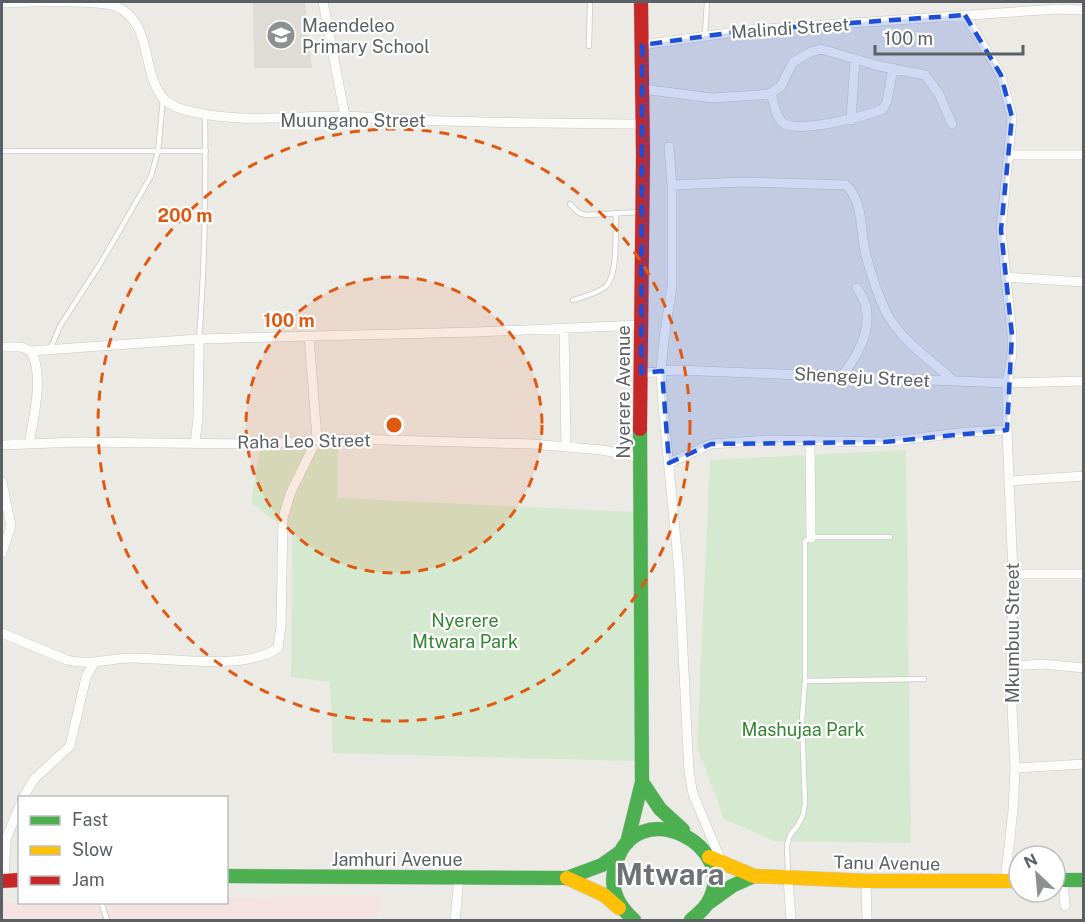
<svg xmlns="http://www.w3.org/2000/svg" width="1085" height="922" font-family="'Public Sans',sans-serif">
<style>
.education{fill:#dfdcd5}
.medical{fill:#f4e3e1}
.green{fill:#d4e9cf}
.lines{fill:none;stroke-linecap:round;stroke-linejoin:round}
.lane-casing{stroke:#c8c8c8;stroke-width:6}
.street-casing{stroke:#c8c8c8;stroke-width:10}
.fast-casing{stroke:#c7c8c8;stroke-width:15}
.slow-casing{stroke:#c7c8c8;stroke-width:15}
.jam-casing{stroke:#c7c8c8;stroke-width:15}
.lane{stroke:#fcfcfb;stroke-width:4.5}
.street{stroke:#fcfcfb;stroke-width:9}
.fast{stroke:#4caf50;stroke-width:14}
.slow{stroke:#ffc107;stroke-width:14}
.jam{stroke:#c62828;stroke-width:14}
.marked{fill:#1d4ed8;fill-opacity:0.2;stroke:#1d4ed8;stroke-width:4.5;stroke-dasharray:12 8;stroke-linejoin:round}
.ring{fill:none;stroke:#e15910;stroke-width:3;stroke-dasharray:10 8}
.labels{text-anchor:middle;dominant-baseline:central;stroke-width:4.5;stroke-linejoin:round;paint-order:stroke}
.poi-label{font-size:18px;fill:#5b6064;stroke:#fff;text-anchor:start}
.street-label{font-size:18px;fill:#5b6064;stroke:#fff}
.park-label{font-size:18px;fill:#338630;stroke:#fff}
.town-label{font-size:30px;font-weight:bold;fill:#6c7276;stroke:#fff}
.centre{fill:#e15910;stroke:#fff;stroke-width:3}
.ring-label{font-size:18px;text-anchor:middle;font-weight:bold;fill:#e15910;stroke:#fff;stroke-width:4.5;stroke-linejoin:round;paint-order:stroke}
</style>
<rect width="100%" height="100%" fill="#ebeae5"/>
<path class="education" d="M253,2h52l7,66h-58z"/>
<path class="medical" d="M380,895l-2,25h-376v-18h224l1,-4z"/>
<path class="green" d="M338,448v50l295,14 2,249 -302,-8 -3,-71 -39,-5 1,-144 -41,-30 9,-52z
M906,450l5,393 -137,-2 -50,-22 -27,-73 13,-286z"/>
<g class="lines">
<g class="lane-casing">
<path id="lane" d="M705,35l2,-33
M589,46l1,-44
M2,151h204
M570,204l9,9 7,2 55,-3
M573,300c10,-3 22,-6 31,-12 15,-10 11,-58 12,-75
M199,339c6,-75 7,-150 6,-225
M50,350l10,-24 42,-65 49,-85 7,-25 5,-52
M805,681l119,-2
M788,876l-1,-30 3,-11 8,-10 5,-10 2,-12 -3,-83 3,-39v-140l8,-4h77
M101,902l6,18"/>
</g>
<g class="street-casing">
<path id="street" d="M323,2l22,114
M2,3c25,-1 91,-3 113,3 39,16 25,66 49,93 7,7 19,11 29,13 55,12 99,3 154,4 22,1 45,3 68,4 75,3 151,3 227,4
M965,15l36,60 11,42 -11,113 11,105v19l-5,29v47l6,144 -2,113 4,81 -2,42 -8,72
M642,45l108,-15 307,-21 27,1
M643,89l69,9 47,-3 12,-2 10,-7 12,-24 18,-10 10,-3 58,17 46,9 14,19 13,30
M771,93c2,8 5,24 12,30 15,11 83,-7 100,-14l4,-8 6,-33
M851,120l4,-60
M669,147l3,38v101l-8,53 -3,32 2,35 16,165 10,202 4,21 29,69
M1010,155h74
M672,185l71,-3 103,3c18,17 14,47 20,70 5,19 12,40 20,57 15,29 45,48 68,69
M1005,277l79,5
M564,328l2,119
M2,347h19l10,4c13,24 3,66 -2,92
M31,351l168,-12 277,-7 164,-7
M641,373l35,-3 331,13 77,-2
M841,377c20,-25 38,-59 16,-89
M810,440l1,98
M195,443l3,-25 1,-79
M2,445l76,-3 169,2 104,-5 181,5 70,6 39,8
M669,463l42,-19 55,-4 118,2 83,-10 40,-2
M1010,481l74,-5
M2,482l9,44 -9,27
M1013,574h71
M2,633l65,27c23,6 42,-2 65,-2 39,0 113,13 146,-10l3,-22 2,-108 7,-24 27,-55 -8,-103
M1011,666l31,-2 42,4
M1015,768l69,-4
M23,798l11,-19 36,-33 16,-69 8,-14
M788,878l3,42
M1063,880l2,26
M4,881l2,-42 14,-34
M866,881l1,39
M455,920l4,-43"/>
</g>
<g class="fast-casing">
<path id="fast" d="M642,782l18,27 23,21
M627,843l15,-61 -2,-353
M226,876l341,2 35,-13 17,-12
M1055,880h29
M707,904l25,-18 22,-10
M634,920c-16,-14 -25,-32 -19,-53 18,-77 129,-22 92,37 -4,6 -10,11 -16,16"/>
</g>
<g class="slow-casing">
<path id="slow" d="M709,857l45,19 112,5h153
M567,878l37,17 15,13"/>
</g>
<g class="jam-casing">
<path id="jam" d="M640,429l3,-273 -2,-154
M2,881l18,-1"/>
</g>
<use href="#lane" class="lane"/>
<use href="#street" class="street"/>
<use href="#fast" class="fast"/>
<use href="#slow" class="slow"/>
<use href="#jam" class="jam"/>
</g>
<path class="marked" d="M965,15l36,60 11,42 -11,113 11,105 -5,95 -123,12 -173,2 -42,19 -7,-92 -21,2 1,-328 108,-15z"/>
<circle cx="394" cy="425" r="148" fill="#e15910" fill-opacity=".12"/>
<g class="ring">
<circle cx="394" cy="425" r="148"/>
<circle cx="394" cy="425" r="296"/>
</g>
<defs>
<g id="school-disc" transform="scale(1.5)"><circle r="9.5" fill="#8d9091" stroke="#fff"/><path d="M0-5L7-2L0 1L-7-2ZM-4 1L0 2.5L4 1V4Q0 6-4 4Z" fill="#fff"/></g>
</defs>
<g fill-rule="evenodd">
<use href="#school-disc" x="281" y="35"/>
</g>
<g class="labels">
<g class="poi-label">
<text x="302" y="25">Maendeleo<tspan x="302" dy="21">Primary School</tspan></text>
</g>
<g class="street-label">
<text transform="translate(790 28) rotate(-4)">Malindi Street</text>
<text x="353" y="120">Muungano Street</text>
<text transform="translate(862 377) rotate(3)">Shengeju Street</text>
<text transform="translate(623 392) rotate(-90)">Nyerere Avenue</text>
<text transform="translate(304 441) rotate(-1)">Raha Leo Street</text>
<text transform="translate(1012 633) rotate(-90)">Mkumbuu Street</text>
<text x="397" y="859">Jamhuri Avenue</text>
<text transform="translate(887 863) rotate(1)">Tanu Avenue</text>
</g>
<g class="park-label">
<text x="465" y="620">Nyerere<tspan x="465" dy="21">Mtwara Park</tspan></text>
<text x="803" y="729">Mashujaa Park</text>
</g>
<g class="town-label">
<text x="670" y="874">Mtwara</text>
</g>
</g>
<circle cx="394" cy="425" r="9" class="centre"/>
<g class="ring-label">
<text x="185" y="222">200 m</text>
<text x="289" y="327">100 m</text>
</g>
<rect width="1085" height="922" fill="none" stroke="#5b6064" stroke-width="6"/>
<rect x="18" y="796" width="210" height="108" fill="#ffffff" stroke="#bdbfc1" stroke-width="1.5"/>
<rect x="30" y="816" width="30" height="9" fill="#4caf50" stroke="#bdbfc1" stroke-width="1.5"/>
<text x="72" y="826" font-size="18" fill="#5b6064">Fast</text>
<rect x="30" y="846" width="30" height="9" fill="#ffc107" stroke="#bdbfc1" stroke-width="1.5"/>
<text x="72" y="856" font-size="18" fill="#5b6064">Slow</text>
<rect x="30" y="876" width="30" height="9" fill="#c62828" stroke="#bdbfc1" stroke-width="1.5"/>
<text x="72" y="886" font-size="18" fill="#5b6064">Jam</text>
<g transform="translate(1037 874) rotate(334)"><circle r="28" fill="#ffffff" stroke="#bdbfc1" stroke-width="1.5"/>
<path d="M0-4.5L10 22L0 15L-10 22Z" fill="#8d9091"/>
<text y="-9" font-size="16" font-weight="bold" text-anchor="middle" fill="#5b6064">N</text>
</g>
<path d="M875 45v9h148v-9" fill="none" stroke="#5b6064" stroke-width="3"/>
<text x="884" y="45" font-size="18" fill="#5b6064" stroke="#ffffff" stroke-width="4.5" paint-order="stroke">100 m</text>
</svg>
